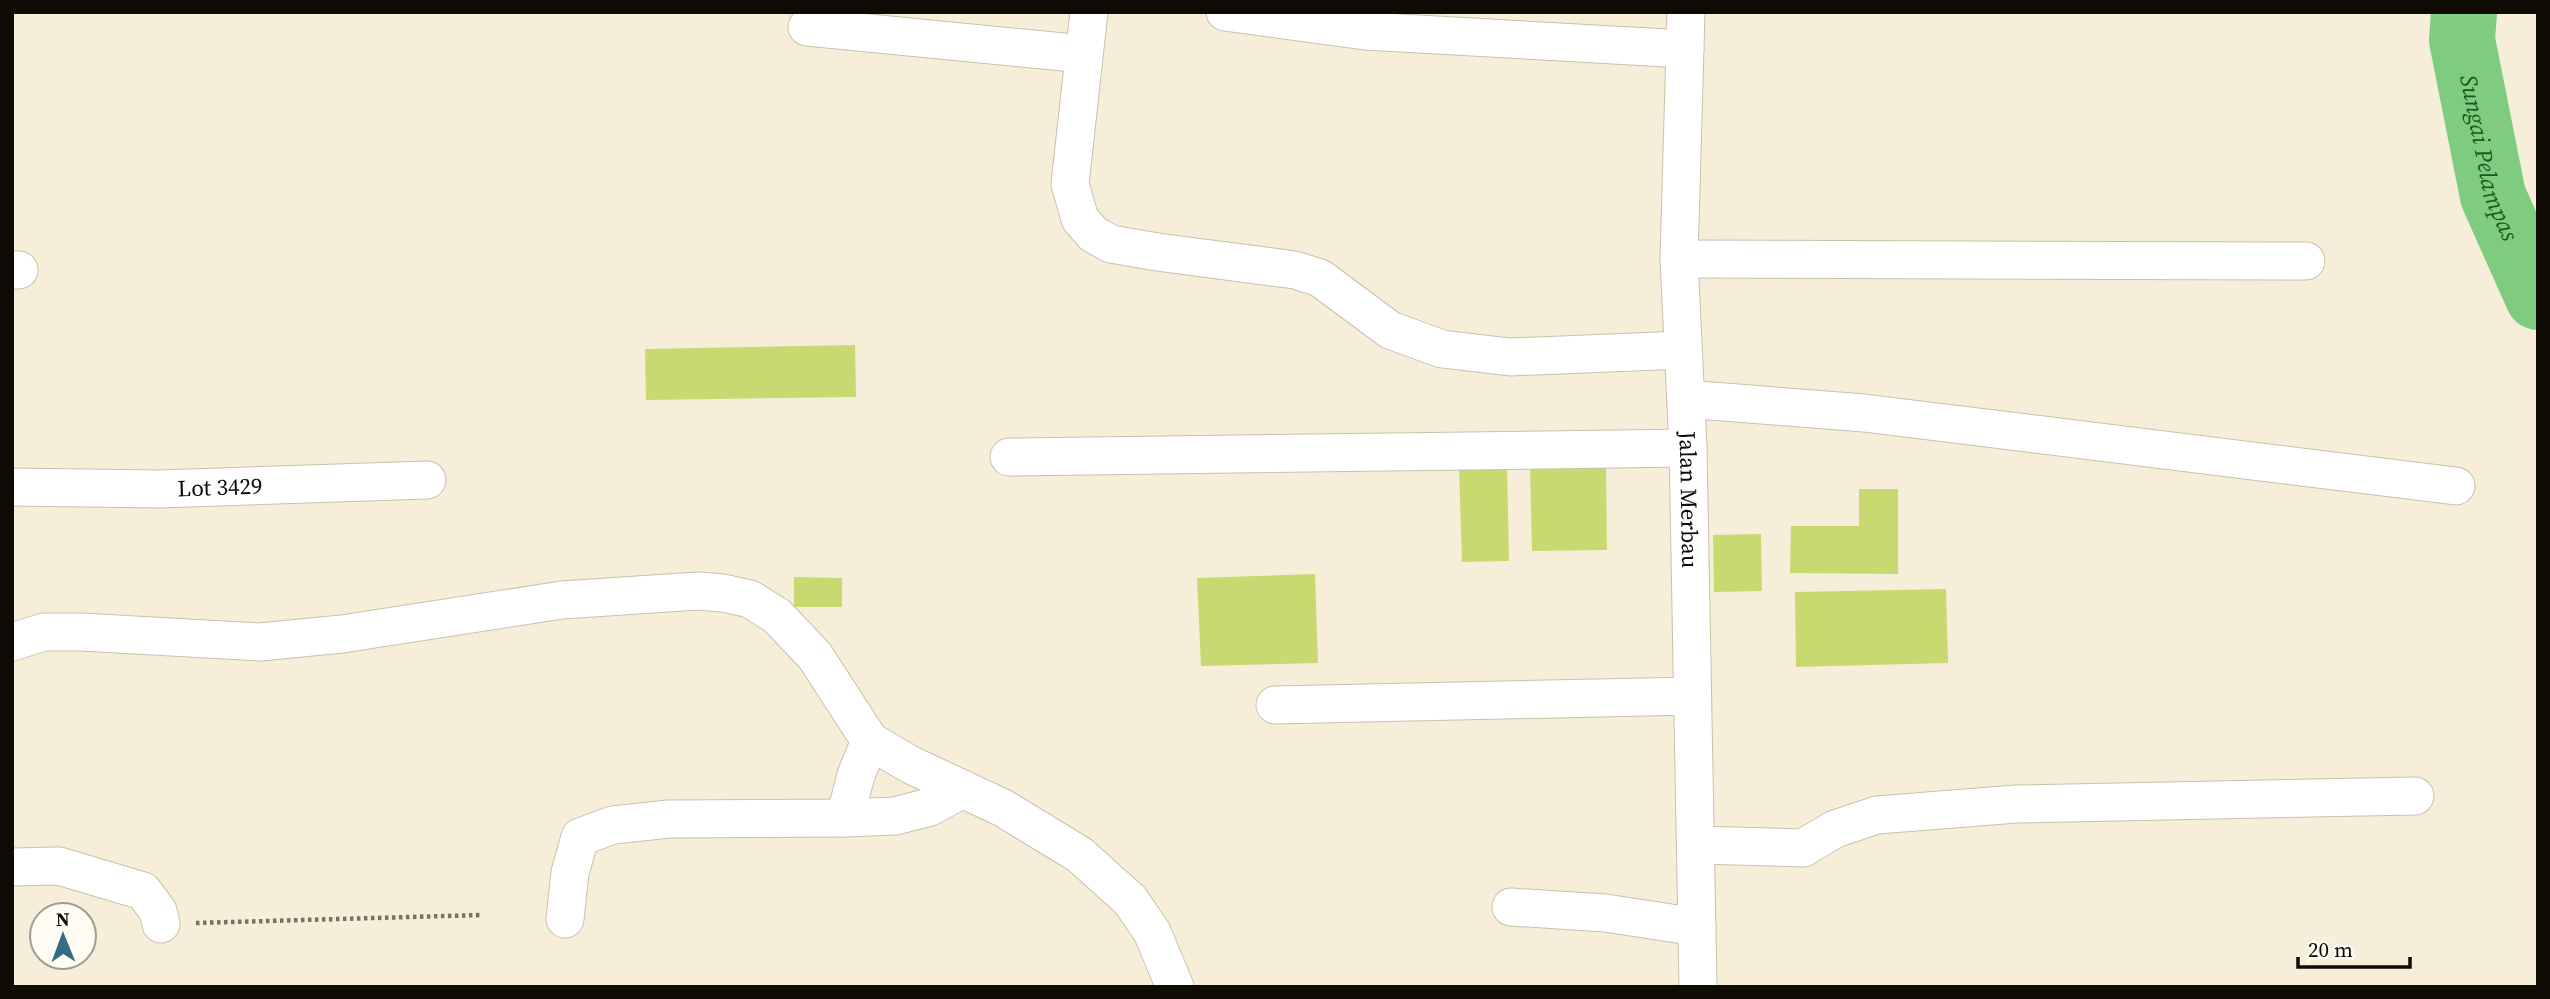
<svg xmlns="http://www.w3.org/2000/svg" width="2550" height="999" font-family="'Source Serif 4',serif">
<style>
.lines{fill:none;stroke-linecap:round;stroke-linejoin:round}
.river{stroke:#7fcc81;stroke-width:66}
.building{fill:#c8d972}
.minor-casing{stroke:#c9c1ad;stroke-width:39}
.path{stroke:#787266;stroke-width:4.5;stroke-dasharray:3.5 3.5;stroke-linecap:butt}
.minor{stroke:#fff;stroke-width:37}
.labels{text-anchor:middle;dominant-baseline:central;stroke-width:6;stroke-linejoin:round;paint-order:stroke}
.street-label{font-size:23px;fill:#0e0b05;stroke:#fefbf3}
.water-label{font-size:24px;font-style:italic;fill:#0d611b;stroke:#fefbf3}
</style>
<rect width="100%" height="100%" fill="#f6eed9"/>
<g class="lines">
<path class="river" id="s1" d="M2464,12l-2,28 31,156 45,101"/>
</g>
<path class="building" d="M855,345l1,52 -210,3 -1,-51z
M1507,464l2,97 -47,1 -3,-97z
M1530,465h76l1,85 -75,1z
M1859,489h39v85l-108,-1 1,-47h68z
M1761,534l1,57 -48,1 -1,-57z
M1315,574l3,89 -117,3 -4,-88z
M794,577l48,1v29h-48z
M1946,589l2,74 -152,4 -1,-75z"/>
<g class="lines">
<g class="minor-casing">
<g id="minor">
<path d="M1089,12l-19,172 10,35 13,15 18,10 46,8 138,18 25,8 70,52 52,19 68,8 173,-7"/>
<path d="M1225,12l140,19 320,18"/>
<path id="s2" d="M1686,12l-7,247 9,189 10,539"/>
<path d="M807,27l277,27"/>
<path d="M1679,259l627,2"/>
<path d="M12,270h7"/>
<path d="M1686,399l178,14 592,73"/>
<path d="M1009,457l679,-9"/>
<path id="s3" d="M12,487l148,2 267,-9"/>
<path d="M12,642l32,-10h37l179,10 82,-8 220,-34 136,-9 25,2 27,6 27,17 38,40 55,85 41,24 92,43 77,47 50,45 22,32 23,55"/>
<path d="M1275,705l417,-9"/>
<path d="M845,818l50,-2 35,-9 33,-18"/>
<path d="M1696,845l107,3 32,-19 42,-14 139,-11 399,-8"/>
<path d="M12,867l47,-1 84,25 15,20 3,13"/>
<path d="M1511,907l94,6 92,14"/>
<path d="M565,919l5,-46 10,-36 33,-12 56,-6 176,-1 11,-43 14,-34"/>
</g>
</g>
<path class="path" d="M196,923l285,-8"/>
<use href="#minor" class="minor"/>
</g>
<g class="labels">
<g class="street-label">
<text stroke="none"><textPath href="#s3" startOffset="208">Lot 3429</textPath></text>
<text stroke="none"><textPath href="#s2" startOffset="488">Jalan Merbau</textPath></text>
</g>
<g class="water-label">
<text stroke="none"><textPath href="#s1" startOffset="149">Sungai Pelampas</textPath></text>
</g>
</g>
<rect width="2550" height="999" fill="none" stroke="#0e0b05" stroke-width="28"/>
<g transform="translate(63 936) rotate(359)"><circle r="33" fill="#fefbf3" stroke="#9e9b94" stroke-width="2"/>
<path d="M0-5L12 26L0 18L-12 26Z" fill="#326c85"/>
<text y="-10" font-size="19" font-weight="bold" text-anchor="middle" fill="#0e0b05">N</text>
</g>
<path d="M2298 957v10h112v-10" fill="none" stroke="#0e0b05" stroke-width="3.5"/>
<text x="2308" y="957" font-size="21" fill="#0e0b05" stroke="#fefbf3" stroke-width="5" paint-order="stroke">20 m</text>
</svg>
